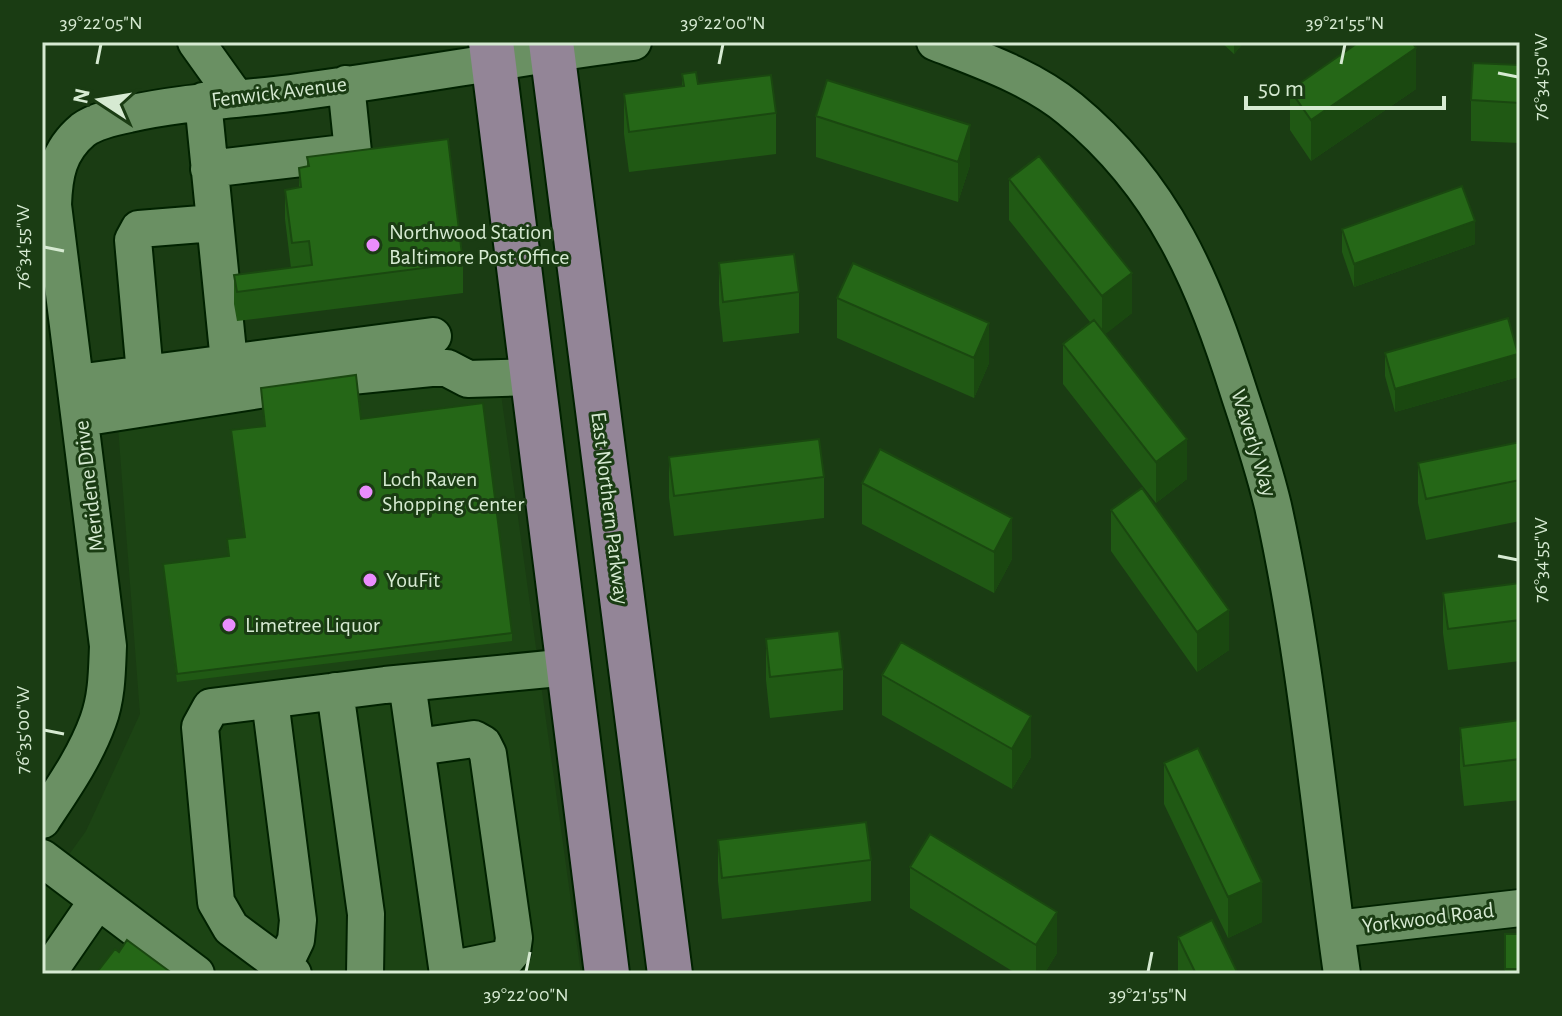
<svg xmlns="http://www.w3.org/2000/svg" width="1562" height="1016" font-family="'Alegreya Sans',sans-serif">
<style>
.built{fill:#1c4414}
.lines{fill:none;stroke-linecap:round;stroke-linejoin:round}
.minor-casing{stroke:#012200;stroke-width:40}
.major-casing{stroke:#012200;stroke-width:48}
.minor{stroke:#6a9063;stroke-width:36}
.major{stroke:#938597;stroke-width:44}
.wall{fill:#205914}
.shaded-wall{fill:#1a4810}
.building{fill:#256717;stroke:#1a4810;stroke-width:2}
.ticks{fill:none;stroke:#d6ead2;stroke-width:3}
.poi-dot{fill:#ea8dfd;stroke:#1a3c13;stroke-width:3}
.labels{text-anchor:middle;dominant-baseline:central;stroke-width:6;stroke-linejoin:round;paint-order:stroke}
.street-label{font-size:22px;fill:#d6ead2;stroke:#1a3c13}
.poi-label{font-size:22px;fill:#d6ead2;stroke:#1a3c13;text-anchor:start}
.neatline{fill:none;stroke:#d6ead2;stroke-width:3}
.ticks-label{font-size:20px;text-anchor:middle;fill:#d6ead2}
</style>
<rect width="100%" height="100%" fill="#1a3c13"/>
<path class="built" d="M497,365l84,609h-539v-82l44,-61 54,-117 -23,-300z"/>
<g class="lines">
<g class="minor-casing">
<path id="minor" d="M196,42l40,56
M935,42c46,18 96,35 135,67 95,78 134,173 170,287 12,36 24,73 33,110 34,154 47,312 69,468
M203,101l26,261
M209,169l144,-17 -7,-68
M145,374l-12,-134 6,-11 75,-6
M77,383l356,-47
M81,418l260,-41 90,-9h16l21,11 65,-2
M407,683l41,291
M335,691l31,223 -1,60
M270,700l28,220 -2,20 -13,27
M417,747l57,-8 9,5 5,10 26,184 -2,14 -5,6 -59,12
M42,820c21,-32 43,-63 56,-99 9,-24 9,-51 10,-75l-55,-441c1,-30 5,-54 30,-75 12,-9 31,-13 46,-16 53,-12 107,-14 162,-21 114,-15 227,-36 342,-51
M42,858l154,116
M1336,929l184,-21
M47,974l51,-74
M293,974l-62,-46 -15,-26 -16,-175 11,-20 174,-22 184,-18"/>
</g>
<g class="major-casing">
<path id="major" d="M491,42l116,932
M551,42l119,932"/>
</g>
<use href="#minor" class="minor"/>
<use href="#major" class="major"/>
</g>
<path class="wall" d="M1221,42h23l-10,12z
M1520,65v78l-49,-2v-41z
M682,74l16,10 78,29v41l-147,18 -5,-38v-40l58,-8z
M1416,89l-105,72 -21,-31v-40z
M816,116l154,49 -12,37 -142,-45z
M307,157l156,106v30l-226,28 -3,-17v-29l57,-7 -6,-49v-29l14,-2v-20l8,-1z
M1009,179l123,134 -27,21 82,145 -31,24 -93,-119v-40l27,-22 -81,-102z
M1342,229l133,15 -121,43 -12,-35z
M719,263l80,29v41l-76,9 -4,-38z
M837,298l152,65 -15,35 -137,-60z
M1385,353l133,24 -123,35 -10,-36z
M261,388l100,31 151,214v8l-335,41 -14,-118 65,-8 -1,-17 17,-2 -13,-107 33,-4z
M1520,442v79l-94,19 -8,-37v-40z
M669,457l155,20v41l-150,18 -5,-38z
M862,483l150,76 -18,34 -132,-69z
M1111,510l118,140 -32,22 -86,-121z
M1520,583v78l-72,9 -5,-37v-40z
M766,639l77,30v41l-73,8 -4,-38z
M882,675l149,82 -19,32 -130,-74z
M1520,720v80l-56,6 -4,-38v-40z
M1164,763l98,159 -34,16 -64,-134z
M718,840l153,20v41l-149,18 -4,-38z
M910,867l147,86 -13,21h-27l-107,-66z
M1505,934h15v40h-15z
M1178,937l60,37h-60z"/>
<path class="shaded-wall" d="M1234,42h10l-10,12z
M1416,48v41l-105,72v-41z
M970,125v40l-12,37v-40z
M1475,221v23l-121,43v-23z
M1132,273v40l-30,24v-41z
M989,323v40l-15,35v-40z
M1518,354v23l-123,35v-23z
M1187,439v40l-31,24v-41z
M1012,518v41l-18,34v-41z
M1229,610v40l-32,22v-40z
M1031,716v41l-19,32v-40z
M1262,882v40l-34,16v-41z
M1057,912v41l-13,21h-8v-29z"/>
<path class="building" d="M1359,42h53l4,6 -105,72 -21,-30z
M1473,63l47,2v38l-49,-3z
M696,72l2,12 73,-9 5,38 -147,19 -5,-38 60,-8 -2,-12z
M827,80l143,45 -12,37 -142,-46z
M448,139l15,124 -226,29 -3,-17 78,-10 -3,-24 -17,2 -7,-53 16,-3 -2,-19 10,-2 -2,-9z
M1039,156l93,117 -30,23 -93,-117z
M1462,186l13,35 -121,43 -12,-35z
M794,254l5,38 -76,10 -4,-39z
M853,263l136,60 -15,35 -137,-60z
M1508,318l10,36 -123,35 -10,-36z
M1094,320l93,119 -31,23 -93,-118z
M356,375l5,44 122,-16 29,230 -335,41 -14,-110 66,-8 -2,-17 18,-2 -14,-107 34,-4 -4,-38z
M819,439l5,38 -150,19 -5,-39z
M1520,442v38l-94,19 -8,-36z
M880,449l132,69 -18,34 -132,-69z
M1142,488l87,122 -32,22 -86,-122z
M1520,583v37l-72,9 -5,-36z
M839,631l4,38 -73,8 -4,-38z
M901,642l130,74 -19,33 -130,-74z
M1520,720v39l-56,7 -4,-38z
M1198,748l64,134 -34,15 -64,-134z
M866,822l5,38 -149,18 -4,-38z
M930,834l127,78 -21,33 -126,-78z
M1212,920l26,54h-42l-18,-37z
M1505,934h15v35h-15z
M127,940l46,34h-71l-4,-3 17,-22 4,3z"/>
<path class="ticks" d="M97,64l4,-20M719,64l4,-20M1341,64l4,-20M1498,73l20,4M44,247l20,4M1498,556l20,4M44,730l20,4M526,972l4,-20M1148,972l4,-20"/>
<g class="poi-dot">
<circle cx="373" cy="245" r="8"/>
<circle cx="366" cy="492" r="8"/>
<circle cx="370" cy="580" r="8"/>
<circle cx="229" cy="625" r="8"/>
</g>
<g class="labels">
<g class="street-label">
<text transform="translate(279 92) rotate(-7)">Fenwick Avenue</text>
<text transform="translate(1254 443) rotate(73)">Waverly Way</text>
<text transform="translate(89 486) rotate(-97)">Meridene Drive</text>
<text transform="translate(610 508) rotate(83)">East Northern Parkway</text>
<text transform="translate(1428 918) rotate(-7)">Yorkwood Road</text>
</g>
<g class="poi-label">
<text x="389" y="232">Northwood Station<tspan x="389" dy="25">Baltimore Post Office</tspan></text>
<text x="382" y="479">Loch Raven<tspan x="382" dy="25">Shopping Center</tspan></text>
<text x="386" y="580">YouFit</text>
<text x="245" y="625">Limetree Liquor</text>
</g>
</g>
<rect width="1562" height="1016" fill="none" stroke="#1a3c13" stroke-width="88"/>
<g transform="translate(100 100) rotate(282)" stroke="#1a3c13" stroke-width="6" paint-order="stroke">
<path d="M0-6L14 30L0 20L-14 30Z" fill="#d6ead2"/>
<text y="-12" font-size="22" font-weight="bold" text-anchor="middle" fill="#d6ead2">N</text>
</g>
<path d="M1246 96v12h198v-12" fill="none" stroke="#d6ead2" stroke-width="4"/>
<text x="1258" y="96" font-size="24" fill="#d6ead2" stroke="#1a3c13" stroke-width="6" paint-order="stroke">50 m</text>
<rect x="44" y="44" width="1474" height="928" class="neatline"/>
<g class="ticks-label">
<text x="101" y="29">39°22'05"N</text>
<text x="723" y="29">39°22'00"N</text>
<text x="1345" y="29">39°21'55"N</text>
<text transform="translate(1540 77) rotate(-90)" y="7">76°34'50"W</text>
<text transform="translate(22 247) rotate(-90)" y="7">76°34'55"W</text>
<text transform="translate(1540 560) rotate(-90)" y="7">76°34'55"W</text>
<text transform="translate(22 730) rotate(-90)" y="7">76°35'00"W</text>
<text x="526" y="1001">39°22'00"N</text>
<text x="1148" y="1001">39°21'55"N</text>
</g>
</svg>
